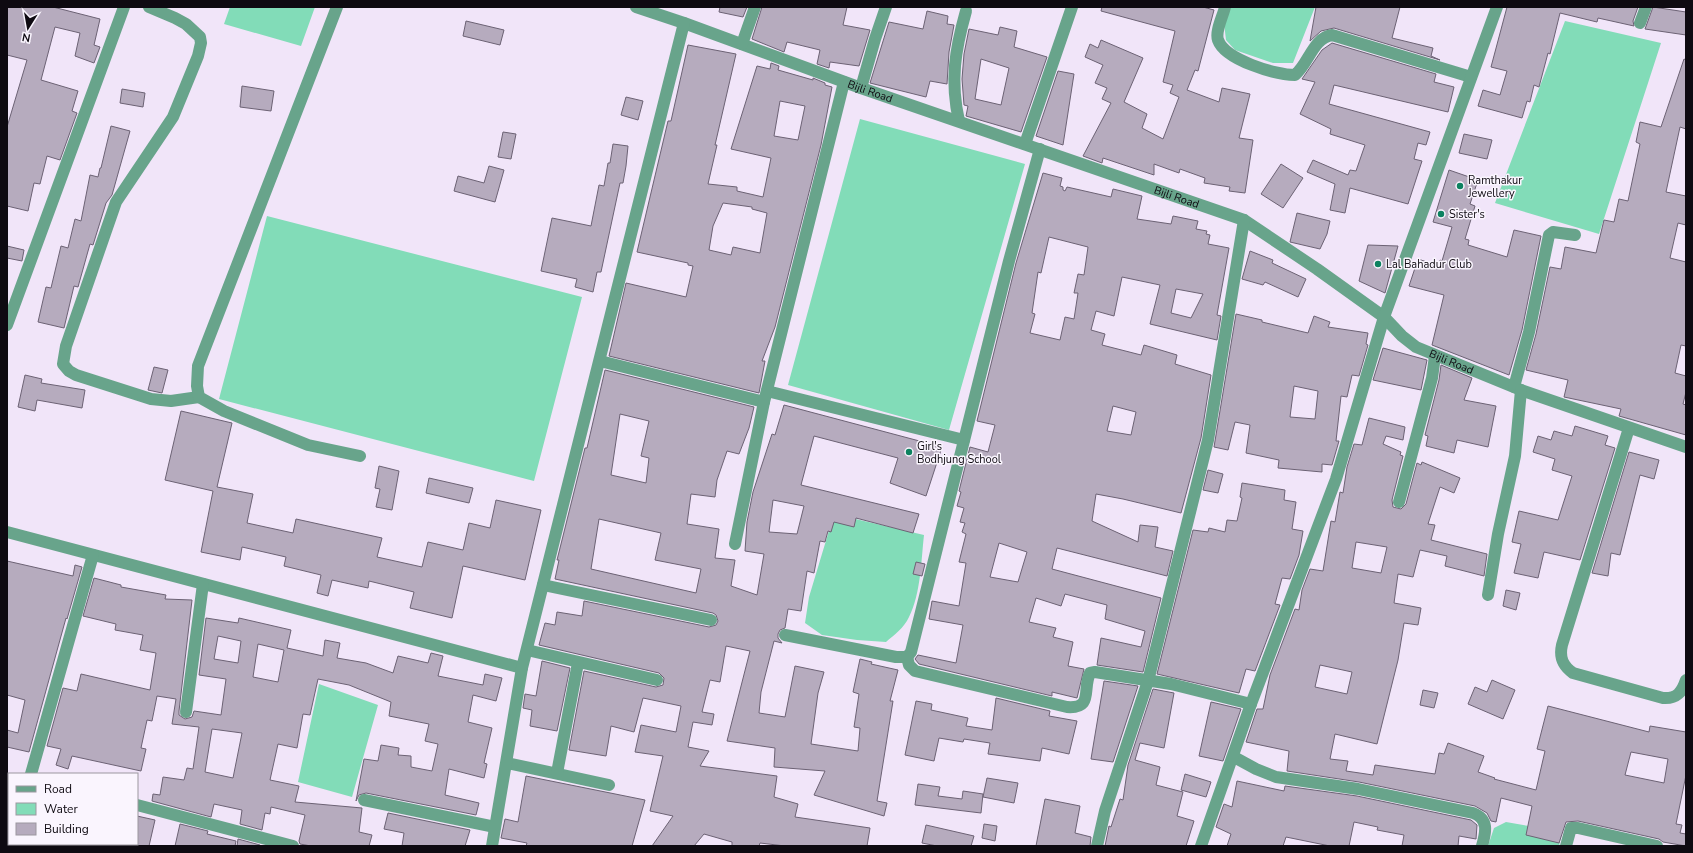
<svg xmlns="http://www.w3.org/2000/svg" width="1693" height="853" font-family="'Nunito Sans',sans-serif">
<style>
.water{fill:#82dcb8}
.building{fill:#b6abbe;stroke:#6c6274;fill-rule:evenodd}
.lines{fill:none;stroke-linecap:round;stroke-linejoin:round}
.minor{stroke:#68a48b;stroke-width:12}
.poi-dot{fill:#0d8260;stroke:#faf5fe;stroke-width:1.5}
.labels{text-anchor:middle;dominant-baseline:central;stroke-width:3;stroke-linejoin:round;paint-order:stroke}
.street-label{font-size:11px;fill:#0e0a11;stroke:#faf5fe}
.poi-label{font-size:11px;fill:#0e0a11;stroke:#faf5fe;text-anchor:start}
</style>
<rect width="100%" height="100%" fill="#f1e5f9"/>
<path class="water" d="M230,7h85l-14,39 -77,-22z
M1230,7h85l-22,56h-20l-38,-13 -9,-10 -2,-17z
M1565,21l96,22 -62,191 -104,-31z
M860,119l165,45 -76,266 -161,-45z
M267,216l315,81 -48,184 -315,-82z
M834,514l90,21c-3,26 -3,58 -15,82 -5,11 -15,18 -23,25l-29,-2 -35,-5 -17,-12 4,-26z
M319,684l59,21 -26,92 -54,-15z
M1506,822l23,4 32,11 -2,9h-71l6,-18z"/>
<path class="building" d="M7,7h46l47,12 -6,26 6,2 -6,16 -19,-7 5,-23 -25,-6 -14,53 37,11 -6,20 5,2 -17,47 -13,-4 -7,28 -6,-1 -6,28 -21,-5v-79l20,-67 -20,-5z
M720,7h27l-4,10 -24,-5z
M762,7h85l-4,18 27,5 -11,36 -29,-4 -1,6 -12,-4 3,-14 -33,-8 -3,10 -32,-13z
M1102,7h101l11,3 -16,61 -3,-1 -8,20 32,12 3,-14 28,6 -11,44 14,2 -8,53 -16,-2 1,-4 -26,-4 1,-5 -25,-9 -1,4 -25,-9v11l-51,-17 -1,5 -19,-7 28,-53 -9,-4 5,-11 -12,-5 8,-18 -18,-8 5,-13 8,4 3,-8 42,18 -19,44 23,12 -5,14 21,11 16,-42 -9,-4 3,-8 -10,-3 12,-51 -74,-20z
M1316,7h84l-8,31 41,10 -2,8 9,4 -106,-32 -13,3 -11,10z
M1507,7h131l-5,14 1,5 -36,-8 -1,4 -37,-9 -10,41 -2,-1 -9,34 -5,-2 -4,17 -3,-1 -5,17 -44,-12 5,-16 17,5 7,-24 -16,-4z
M1653,7l33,5v23l-41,-6z
M927,11l21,5 -1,8 7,1 -5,27 -2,32 -17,-3 -4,16 -56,-14 19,-61 34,7z
M466,21l38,9 -4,15 -37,-9z
M1000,27l17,4 -3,16 33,10 -26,75 -55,-16 2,-10 -4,-1 -2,-26 2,-25 5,-25 29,6zM981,59l28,9 -8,37 -26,-6z
M1332,43l104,31 -2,8 20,5 -6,25 -114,-27 -5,19 101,28 -4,13 -8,-2 -4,16 8,2 -14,43 -58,-16 -5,25 -15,-3 5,-26 -28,-12 6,-12 35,15 2,-5 6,1 9,-26 -35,-11 1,-5 -31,-15 15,-32 -13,-3 20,-29z
M688,45l48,9 -21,91h2l-9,39 29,3v4l26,6 8,-39 -40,-9 26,-83 13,3 1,-6 8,3 -1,4 35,10v-2l12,5v2l7,2 -11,58 -46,182 -13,34h3l-6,32 -150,-37 17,-73 60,14 7,-31 -5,-1v-2l-51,-11 31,-131h3zM780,101l25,5 -7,34 -24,-4zM723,203l29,4v2l15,4 -7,40 -27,-6 -2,8 -22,-5 4,-24z
M1684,59l2,1v69l-6,-2 -14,65 20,4v29l-8,-2 -8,35 16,4v84l-5,-1 -6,28 11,3v16l-3,12 3,1v30l-67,-19 2,-7 -57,-12 4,-17 -42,-10 10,-36 14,-67 11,2 4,-22 31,6 8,-33 10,2 5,-23 9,2 12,-57 -4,-2 4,-20 21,5z
M1058,71l16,3 -11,71 -27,-9z
M242,86l32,5 -3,20 -31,-4z
M122,89l23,4 -2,14 -23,-4z
M626,97l17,4 -5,19 -17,-5z
M111,126l19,5 -18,64 -6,8 -13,42 -3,-1 -12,43 -4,-1 -10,42 -26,-6 8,-35 5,1 10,-42 7,2 7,-29 6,2 9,-46 8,2 2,-9h1z
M503,132l13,2 -5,25 -13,-2z
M1464,134l28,6 -5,19 -28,-6z
M613,144l15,2 -2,20 -3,17h-3l-19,89h-4l-4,20 -18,-5 2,-8 -36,-8 11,-53 39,8 8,-41 5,1 4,-23h2z
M1281,164l22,14 -20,30 -22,-14z
M489,166l15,4 -9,32 -41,-11 4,-15 26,7z
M1449,170l29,10 -8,24 5,2 -10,33 4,1 -1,5 39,12 7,-27 27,6 -19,94 -13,45 -77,-30 12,-50 -35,-9 9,-27 21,7 1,-6 2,1 10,-34 -19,-5z
M1043,173l19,5 -2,8 3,1v3l2,1 2,-4 44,10 2,-8 29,7 -5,23 34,5 2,-8 25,5 -2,8 11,2 -1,3 4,1 -2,9 21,4 -12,67 4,1 -4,24 -67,-16 10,-39 -38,-8 -8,39 -18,-5 -5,19 14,4 -3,11 39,10 3,-10 33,10 -2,9 36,11 -10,63 -20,75 -58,-14 -27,-5 -4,27 46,21 2,-17 18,2 -3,20 18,4 -6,25 -110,-28 -5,21 109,29 -18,74 -46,-7 4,-27 40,9 4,-16 -40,-12 2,-14 -42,-11 -4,12 -25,-8 -7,24 27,6 -3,9 20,5 -5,24 16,3 -7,29 -25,-6v4l-133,-32 -4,-5 3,-4 38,8 7,-38 -34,-6 3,-18 27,5 7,-43 -7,-1 7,-28 -4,-2 3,-9 -5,-1 4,-14 -7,-2 4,-14 -2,-1 11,-44 18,5 7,-27 -18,-4 39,-158zM1049,237l39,10 -4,28 -6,-1 -4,19h4l-4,26 -9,-2 -5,23 -30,-7 5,-19 -3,-1 6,-41 3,1zM1176,289l27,5 -12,24 -20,-5zM1113,406l23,6 -5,23 -24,-4zM999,543l28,9 -9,30 -28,-5z
M1297,213l33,8 -3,13 -7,15 -30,-7z
M1368,245l30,1 -13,47 -26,-12z
M7,246l17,4 -2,11 -15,-3z
M1250,251l23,9 -1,3 34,16 -8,18 -33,-15 -2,3 -21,-6z
M1236,314l26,6v2l46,11 6,-17 16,6 -2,5 40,6 -2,11 2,1 -9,31 -7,-1 -5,22 -6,-1 -5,45h3l-7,24 -10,-1v8l-44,-4 1,-8 -33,-7 4,-28 -15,-3 -7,28 -14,-3zM1294,386l24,5 -3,28 -25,-2z
M1383,348l44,12 -6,30 -48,-10z
M1441,365l31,13 -8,22 32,6 -8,41 -31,-7 -3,13 -28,-7 2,-10 -3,-1 14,-55z
M154,367l14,3 -6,23 -14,-3z
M605,370l149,37 -5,21 -10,26 -12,-3 -10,29 -2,17 -24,-3 -4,30 32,5 -4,29 20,2 -4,26 26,9 7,-41 -19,-3 2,-29 6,-30 19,-58 3,1 9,-30 158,42 -16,49 -36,-13 8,-25 -84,-22 -13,49 118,29 -6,19 -57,-15 -2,9 -20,-5 -3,10 -3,-1 -3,11 -5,-1 -6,32 -7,-2 -6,40 -13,-2 -3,19 -5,2 -2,4v4l4,5 -8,-2 -13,51 -2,21 26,4 10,-51 29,6 -6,21 -7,51 47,7 2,-23 -6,-1 5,-33 -6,-2 7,-33 12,3 -1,2 27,6 -8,31h3l-16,100 10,2 -3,13 -70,-21 11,-24 -51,-4 1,-19 -48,-7 23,-90 -24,-5 -6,36 -10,-2 -8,32 12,2 -2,11 -19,-3 -5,25 21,4 -9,15 77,10 -3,21 24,7 -3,13 75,11 -3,18h-82l-25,-3 -1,3h-27v-4l-28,-8 -10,12h-42l21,-30 -23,-5 13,-55 -28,-4 6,-27 35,7 5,-26 -38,-8 -9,34 -23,-6 -5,30 -37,-6 15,-79 72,16 7,-2 1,-7 -5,-5 -120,-28 6,-22 10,2 2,-13 25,4 2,-15 125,26 7,-2 2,-4 -2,-6 -3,-2 -158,-34 4,-19h-2l28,-112h2zM620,414l29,7 -8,35 8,2 -3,25 -35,-8zM773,500l31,6 -7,28 -28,-2zM599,519l62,14 -6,27 46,9 -5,24 -105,-24z
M25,375l17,4 -1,4 44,7 -3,18 -45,-8 -2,11 -17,-4z
M181,411l51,12 -15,64 36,7 -6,29 46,10 3,-14 86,19 -5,19 45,10 6,-25 35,8 6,-27 21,5 6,-28 45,10 -16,70 -62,-14 -11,52 -42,-10 4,-16 -45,-11 -1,7 -36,-8 -4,16 -11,-3 4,-18 -37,-9 2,-9 -44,-10 -2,13 -39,-8 12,-61 -48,-11z
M1369,418l36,9 -2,13 -17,-4 -3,8 18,8 -1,3 3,1 -11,44 1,7 8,2 5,-5 11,-41 4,2 1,-3 38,16 -6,15 -14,-6 -12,37 7,1 -4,15 56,14 -3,22 -39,-10 2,-10 -27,-6 -7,27 -15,-3 -4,29 27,5 -3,17 -14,-2 -6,37 -21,84 -42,-10 -5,25 18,2 -2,10 27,4 2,-10 60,9 4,-21 5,1 4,-11 36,13 -6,16 17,6 -1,1 42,11 9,-39 -8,-2 11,-43 101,26 1,-6 36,6v43l-10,49 6,1 -2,8 6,1v12l-23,-4 -4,-3 -81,-18 -12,1 -7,21 -33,-8 6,-29 -31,-8 -5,24 -5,-1 -4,-8 -12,-7 -116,-24 -72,-11 2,-20 -43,-9 11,-33h6l7,-34 25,-66 4,1 3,-20 8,-21 13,2 8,-50 4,1 5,-30 3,1 4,-26 7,-23 8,1zM1356,542l31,5 -6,26 -29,-5zM1320,665l32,7 -5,22 -32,-7zM1631,752l37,7 -4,24 -39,-8z
M1575,426l33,10 -3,9 10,3 -35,112 -36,-8 -6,26 -24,-5 7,-29 -9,-2 7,-31 39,9 14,-44 -20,-6 3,-11 -22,-7 5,-16 13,4 3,-9 18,5z
M1629,452l30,8 -5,19 -14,-4 -20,80 -9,-2 -3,23 -16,-3z
M379,466l20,5 -7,39 -16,-3 4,-18 -5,-1z
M1208,470l15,4 -5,19 -15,-3z
M429,478l44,10 -4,15 -43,-10z
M1242,483l43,7 -1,10 12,2 -4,27 11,2 -4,24 -9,24 -8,-1 -7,26 5,1 -25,66 -9,-2 -7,24 -82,-19 36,-144 15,2 1,-4 16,4 2,-12 10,1 5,-23 -2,-1z
M7,561l66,15 2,-11 7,2 -15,52 -1,-1 -37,134 -22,-5v-17l11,3 7,-33 -18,-5z
M916,562l9,2 -3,12 -9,-2z
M94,578l27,7v2l45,8 -1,4 27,1 -13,111v4l6,4 7,-2 2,-6 27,4 5,-36 -27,-4 7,-57 32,5 1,-5 52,12 -4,18 36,8 2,-16 15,3 -3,15 29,5 27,10 5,-17 30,7 3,-10 12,3 -5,20 45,9 2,-11 17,4 -6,23 -23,-6 -5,27 24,6 -8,35 3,1 -3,14 -35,-9 -4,26 34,8 -3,12 -110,-22 -7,2 -3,6 8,-42 14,2 3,-16 18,3 -1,7 13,1v11l21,4 6,-27 -13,-3 4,-17 -40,-8 2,-14 -42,-17 -31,-6 -8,36 -7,-1 -6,34 -19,-4 -8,36 29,6 -4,16 67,6 -3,24 13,3 -3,11h-58l-11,-2 -1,-3 6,-26 -34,-8 -1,7 -5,-1 -3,17 -22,-6 2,-14 -28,-6 -3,13 -59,-16 1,-7 7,1 3,-18 21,3 3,-12 6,1 6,-42 -27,-3 4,-25 -19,-3 -5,25 -5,-1 -6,28 5,1 -5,22 -69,-15 -4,13 -12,-4 5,-16 -14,-3 16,-58 14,3 4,-17 69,16 6,-37 -16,-3 3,-15 -28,-5 1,-6 -33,-8zM218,636l23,5 -3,22 -24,-4zM258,644l26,6 -6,32 -25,-5zM212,729l30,4 -9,45 -28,-6z
M1506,590l14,3 -4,17 -13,-4z
M542,661l28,7 -13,63 -27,-5 2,-16 -9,-2 2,-14 11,2z
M1492,680l23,10 -12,29 -35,-15 7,-17 12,5z
M1104,681l34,5 -25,76 -22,-3z
M1153,689l21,4 -10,55 -24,-5 -5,17 25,7 -4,18 27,7 -6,24 17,5 -8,25h-81l4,-20 2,1 9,-28 3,1 5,-35z
M1423,690l15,3 -4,15 -14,-3z
M996,698l54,13 -1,5 28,5 -8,33 -27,-6 -2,13 -52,-7 2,-11 -26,-4 -1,3 -24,-4 -5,23 -29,-6 11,-54 16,3 -1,6 37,8 -2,8 26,4z
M1211,702l30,7 -18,52 -24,-5z
M1185,774l26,8 -5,15 -25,-7z
M526,776l119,24 -13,46h-106l1,-3 -26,-5 4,-19 13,3z
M987,778l31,5 -4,20 -31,-6z
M1237,781l47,10 1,-5 72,10 114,24 6,5 -1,14 -17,-3 -1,10h-56l2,-11 -27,-5 1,-3 -24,-5 -5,24h-19l-44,-9 -3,9h-56l4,-12 -15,-7 8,-23 8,3z
M918,784l22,3 -2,9 24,3 1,-8 20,3 -2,19 -66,-8z
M1045,799l35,7 -5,27 16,4 -1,9h-54z
M388,813l82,17 -5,16h-63l2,-13 -20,-4z
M137,816l18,4 -6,26h-12z
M180,824l28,7 -1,3 29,7 -1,5h-60z
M984,824l13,2 -2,15 -13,-3z
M926,825l48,11 -3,10h-34l-15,-3z
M238,839l22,6 -1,1h-22z"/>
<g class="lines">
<g class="minor">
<path d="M149,7l26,11 11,6 14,13 1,6 -3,13 -25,61 -57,85 -50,144 -3,18 6,7 7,4 75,24 20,2 28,-4"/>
<path d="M337,7l-139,359 -1,20 2,11 25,14 84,34 52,11"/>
<path id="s1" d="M636,7l48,16 177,65 383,132 73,49 67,48 18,19 14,11 105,43 165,57"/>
<path d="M1225,7c-2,9 -10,24 -7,33 7,20 58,35 77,35 14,-12 18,-37 37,-40l139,42"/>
<path d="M1640,23l6,-16"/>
<path d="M742,44l13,-37"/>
<path d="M861,88l14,-49 11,-32"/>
<path d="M959,121c-9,-40 -4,-71 7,-110"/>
<path d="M1025,144l47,-137"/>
<path d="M7,325l117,-318"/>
<path d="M600,361l164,41"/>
<path d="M1514,387l15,-55 20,-97 4,-3 22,3"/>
<path d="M767,391l197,49"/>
<path d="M1629,428l-67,217c-3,13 1,21 11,28l90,25c14,1 19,-6 23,-18"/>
<path d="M1399,502l33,-124 3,-22"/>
<path d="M7,532l515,136"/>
<path d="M735,544l29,-142 80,-320"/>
<path d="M543,585l168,35"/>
<path d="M1488,595l10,-61 17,-78 6,-66"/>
<path d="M785,635l111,22h11l4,-5 98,-391 31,-112"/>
<path d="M527,650l130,30"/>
<path d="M907,657l2,8 6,6 152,36c27,2 15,-18 23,-34l5,-1 76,12 80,20"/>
<path d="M186,712l17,-128"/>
<path d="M1234,757l22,12 20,8 82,12 115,24c16,6 13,19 9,33"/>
<path d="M507,763l102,22"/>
<path d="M557,773l21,-110"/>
<path d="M31,774l62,-219"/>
<path d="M364,800l131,27"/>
<path d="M137,805l156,41"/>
<path d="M12,846v-2"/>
<path d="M492,846l30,-178 162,-645"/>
<path d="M1097,846l8,-35 43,-130 60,-241 36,-220"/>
<path d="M1201,846l50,-142 85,-225 48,-162 113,-310"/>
<path d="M1566,846l5,-18h7l79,18"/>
</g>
</g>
<g class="poi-dot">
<circle cx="1460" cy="186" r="4"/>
<circle cx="1441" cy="214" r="4"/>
<circle cx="1378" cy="264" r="4"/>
<circle cx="909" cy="452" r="4"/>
</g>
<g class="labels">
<g class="street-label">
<text stroke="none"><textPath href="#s1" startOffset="249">Bijli Road</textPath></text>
<text stroke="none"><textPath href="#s1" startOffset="573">Bijli Road</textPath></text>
<text stroke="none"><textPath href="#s1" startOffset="897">Bijli Road</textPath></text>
</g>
<g class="poi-label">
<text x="1468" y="180">Ramthakur<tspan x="1468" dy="13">Jewellery</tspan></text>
<text x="1449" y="214">Sister's</text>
<text x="1386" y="264">Lal Bahadur Club</text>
<text x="917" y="446">Girl's<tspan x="917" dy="13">Bodhjung School</tspan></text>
</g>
</g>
<rect width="1693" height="853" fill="none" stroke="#0e0a11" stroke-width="16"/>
<rect x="8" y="773" width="130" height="72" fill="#faf5fe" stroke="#9c979f"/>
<rect x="16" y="786" width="20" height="6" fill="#68a48b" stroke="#9c979f"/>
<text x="44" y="793" font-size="12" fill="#0e0a11">Road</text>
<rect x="16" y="803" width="20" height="12" fill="#82dcb8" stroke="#9c979f"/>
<text x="44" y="813" font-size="12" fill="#0e0a11">Water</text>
<rect x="16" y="823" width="20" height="12" fill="#b6abbe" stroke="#9c979f"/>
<text x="44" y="833" font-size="12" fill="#0e0a11">Building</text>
<g transform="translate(28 28) rotate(191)" stroke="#faf5fe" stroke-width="3" paint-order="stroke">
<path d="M0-3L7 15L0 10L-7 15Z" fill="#0e0a11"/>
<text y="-6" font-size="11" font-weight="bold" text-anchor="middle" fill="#0e0a11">N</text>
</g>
</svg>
